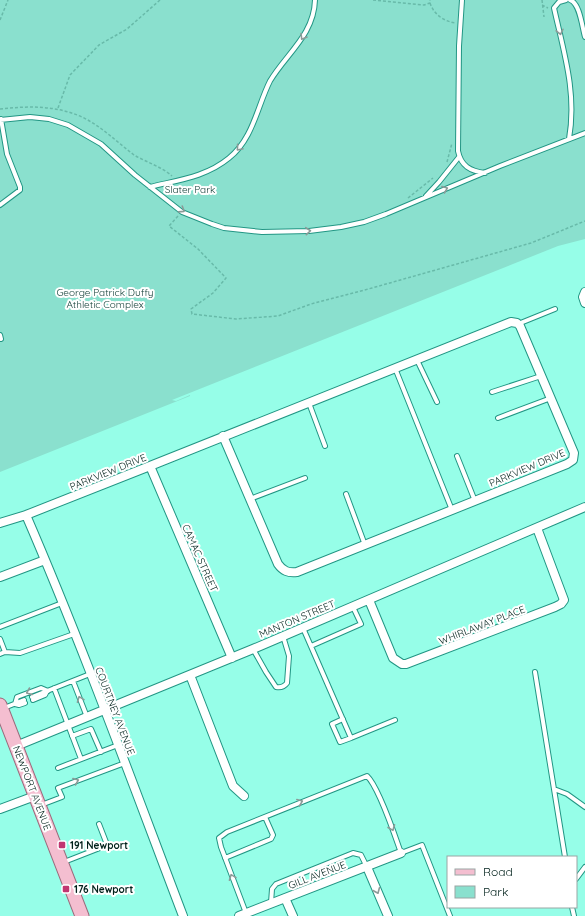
<svg xmlns="http://www.w3.org/2000/svg" width="585" height="916" font-family="Quicksand,sans-serif">
<style>
.green{fill:#8ae0ce}
.lines{fill:none;stroke-linecap:round;stroke-linejoin:round}
.lane-casing{stroke:#229684;stroke-width:6}
.street-casing{stroke:#229684;stroke-width:10}
.primary-casing{stroke:#9a6b7c;stroke-width:15}
.path{stroke:#68baa9;stroke-width:1.5;stroke-dasharray:3 2;stroke-linecap:butt}
.lane{stroke:#fff;stroke-width:4}
.street{stroke:#fff;stroke-width:8}
.primary{stroke:#f4bed0;stroke-width:13}
.oneway{stroke:#8c9b98}
.poi-dot{fill:#c13771;stroke:#fff;stroke-width:1.5}
.labels{text-anchor:middle;dominant-baseline:central;stroke-width:4;stroke-linejoin:round;paint-order:stroke}
.park-label{font-size:10px;fill:#0e3c34;stroke:#fff}
.street-label{font-size:10px;fill:#00211b;stroke:#fff}
.poi-label{font-size:10px;font-weight:bold;fill:#00211b;stroke:#fff;text-anchor:start}
</style>
<rect width="100%" height="100%" fill="#96fee8"/>
<path class="green" d="M0,0h585v239l-27,7 -386,154 4,1 14,-6v1l-190,76z"/>
<g class="lines">
<g class="lane-casing">
<path id="lane" d="M462,0l-3,46 -1,105c3,15 12,20 27,22
M566,0l-7,2 -5,6c10,45 23,85 15,131
M570,0c10,3 12,27 15,37
M0,120l30,-3 19,2 19,6 33,19 34,31 47,37 30,12 12,4 38,4 47,-1 32,-4 23,-5 22,-8 114,-48 85,-33
M150,187c28,-7 56,-10 79,-29 24,-19 28,-51 41,-77 16,-27 44,-46 45,-81
M426,196l13,-14 20,-25
M0,205l20,-15v-3l-13,-33 -6,-35
M518,324l37,-15
M0,335l1,4
M417,360l20,42
M395,368l57,142
M492,392l49,-16
M309,403l16,43
M498,418l53,-20
M457,456l18,45
M346,494l19,51
M250,499l55,-21
M0,627l62,-24
M303,628l48,110 44,-18
M0,639l5,13
M311,646l50,-22 -8,-17
M253,649l13,23 10,15c5,1 8,0 11,-4l2,-27 -6,-20
M0,654l5,-2 15,1 54,-19
M535,672l30,185
M73,681l14,36
M54,688l27,71
M32,697l58,-23
M33,700l12,-5 2,-4
M15,704l2,-7 24,-9 7,3
M15,704l4,1 6,-2
M4,708l20,-8
M343,719l-11,5 8,18 11,-4
M72,736l19,-7 10,23
M58,768l60,-23
M554,789l13,5 18,13
M41,805l21,-8 -4,-9 67,-25
M225,858l46,-19 2,-4 -8,-18
M64,862l41,-16 1,-4 -7,-18
M576,879l9,-12
M271,903l1,-14 4,-5 77,-31 8,2 6,12
M572,907l2,9
M246,913l-25,-66 -2,-9 8,-6 140,-56c12,11 28,60 34,77l21,-8 28,71"/>
</g>
<g class="street-casing">
<path id="street" d="M585,292l-2,5 2,6
M150,466l82,192
M26,515c57,132 106,267 157,401
M0,523l26,-8 124,-49 361,-144 6,1 3,3 54,127 -1,7 -6,4 -270,108c-9,1 -14,-1 -19,-8l-55,-128
M0,577l45,-17
M369,600l24,58 9,6h4l149,-57 6,-3 3,-4 -27,-72
M190,675l43,111 11,10
M16,746l237,-97 332,-142
M0,809l35,-13
M367,867l21,49
M285,898l8,18
M239,916l162,-63"/>
</g>
<g class="primary-casing">
<path id="primary" d="M0,705l82,211"/>
</g>
<path class="path" d="M373,0l51,5 6,-2v-3
M542,0l2,17
M430,3c4,12 14,18 25,20
M542,5l6,3
M0,20l8,-20
M58,108l12,-33 29,-30 28,-16 33,-29
M0,109c28,-3 55,-4 82,8 19,9 35,25 52,38 12,7 28,12 38,21
M447,162l5,-19
M408,198l25,-20
M178,216l-9,10 29,23 28,29 -13,15 -22,16 1,5 44,5 42,-3 33,-12 61,-16 159,-45 54,-22"/>
<use href="#lane" class="lane"/>
<use href="#street" class="street"/>
<use href="#primary" class="primary"/>
</g>
<defs><path id="oneway-chevron" d="M-2-3.5L2.5 0L-2 3.5" fill="none" stroke-width="1.6" stroke-linecap="round" stroke-linejoin="round"/></defs>
<g class="oneway">
<use href="#oneway-chevron" transform="translate(560 32) rotate(77)"/>
<use href="#oneway-chevron" transform="translate(303 37) rotate(121)"/>
<use href="#oneway-chevron" transform="translate(239 148) rotate(130)"/>
<use href="#oneway-chevron" transform="translate(445 189) rotate(-21)"/>
<use href="#oneway-chevron" transform="translate(182 210) rotate(33)"/>
<use href="#oneway-chevron" transform="translate(308 231) rotate(-5)"/>
<use href="#oneway-chevron" transform="translate(29 692) rotate(158)"/>
<use href="#oneway-chevron" transform="translate(80 699) rotate(-111)"/>
<use href="#oneway-chevron" transform="translate(76 781) rotate(-21)"/>
<use href="#oneway-chevron" transform="translate(300 802) rotate(-22)"/>
<use href="#oneway-chevron" transform="translate(392 828) rotate(68)"/>
<use href="#oneway-chevron" transform="translate(232 877) rotate(-111)"/>
<use href="#oneway-chevron" transform="translate(377 891) rotate(67)"/>
</g>
<g class="poi-dot">
<rect x="58" y="841" width="8" height="8" rx="2"/>
<rect x="62" y="885" width="8" height="8" rx="2"/>
</g>
<g class="labels">
<g class="park-label">
<text x="190" y="189">Slater Park</text>
<text x="105" y="292">George Patrick Duffy<tspan x="105" dy="12">Athletic Complex</tspan></text>
</g>
<g class="street-label">
<text transform="translate(527 468) rotate(-23)">PARKVIEW DRIVE</text>
<text transform="translate(108 472) rotate(-22)">PARKVIEW DRIVE</text>
<text transform="translate(200 558) rotate(66)">CAMAC STREET</text>
<text transform="translate(297 619) rotate(-23)">MANTON STREET</text>
<text transform="translate(482 625) rotate(-21)">WHIRLAWAY PLACE</text>
<text transform="translate(115 711) rotate(69)">COURTNEY AVENUE</text>
<text transform="translate(32 788) rotate(69)">NEWPORT AVENUE</text>
<text transform="translate(317 875) rotate(-21)">GILL AVENUE</text>
</g>
<g class="poi-label">
<text x="70" y="845">191 Newport</text>
<text x="74" y="889">176 Newport</text>
</g>
</g>
<rect x="447" y="856" width="130" height="52" fill="#ffffff" stroke="#99a6a4"/>
<rect x="455" y="869" width="20" height="6" fill="#f4bed0" stroke="#99a6a4"/>
<text x="483" y="876" font-size="12" fill="#00211b">Road</text>
<rect x="455" y="886" width="20" height="12" fill="#8ae0ce" stroke="#99a6a4"/>
<text x="483" y="896" font-size="12" fill="#00211b">Park</text>
</svg>
